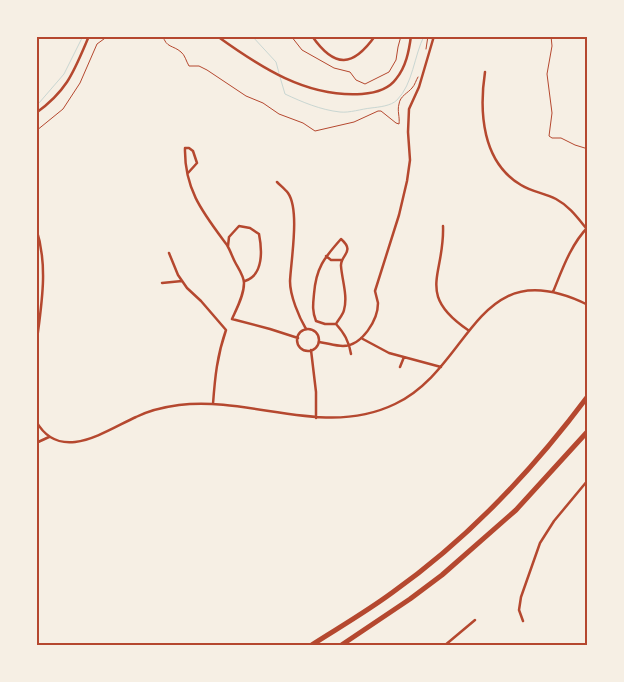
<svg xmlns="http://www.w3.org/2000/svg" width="624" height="682" font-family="'Space Grotesk',sans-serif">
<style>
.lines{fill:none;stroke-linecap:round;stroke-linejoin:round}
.stream{stroke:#c9d6d2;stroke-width:1}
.path{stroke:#b5482f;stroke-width:1}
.minor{stroke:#b5482f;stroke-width:2.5}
.motorway{stroke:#b5482f;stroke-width:5}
.neatline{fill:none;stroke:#b5482f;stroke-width:2}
</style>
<rect width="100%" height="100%" fill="#f6efe4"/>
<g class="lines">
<path class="stream" d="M252,36l24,26 3,11
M280,77l5,17c17,8 36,16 55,18 10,1 21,-3 31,-4 8,-1 20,-2 26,-8 16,-16 17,-44 27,-64
M36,103h3l25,-29 19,-38"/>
<path class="path" d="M163,36c3,12 10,9 18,16 4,3 5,9 8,14h10l8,4 39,26 17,7 16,11 24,9 12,8 39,-9 24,-11h3l15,12 3,1c1,-7 -2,-13 0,-20 1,-8 9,-11 13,-16 3,-3 4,-8 6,-11
M291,36l11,14 32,18 16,4 6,8 9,4 24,-12 7,-12 2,-13 3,-11
M551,36l1,10 -5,28 5,39 -3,23 3,2h9l14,7 13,4
M426,49l2,-13
M36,131l27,-22 17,-26 17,-39 11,-8"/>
<path class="minor" d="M217,36c43,31 90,62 145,58 13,-1 26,-4 34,-15 10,-12 13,-28 15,-43
M312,36c23,33 41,31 63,0
M485,72c-6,40 -3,90 36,113 11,7 24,8 35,14 13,7 21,18 30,29
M36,113c32,-23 38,-42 53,-77
M188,173l9,-10 -4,-12 -4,-3h-4c-1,42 19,66 42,97 3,5 5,11 8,17 3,6 9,14 9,21 0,12 -7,25 -12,36l38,10 28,9
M277,182c4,4 8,7 11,11 12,17 3,67 2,88 0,15 9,36 16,48
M443,226c2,49 -28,68 25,104
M36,228c13,39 5,79 0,119
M341,239c15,13 -1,16 0,27 1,14 7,30 3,44 -1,5 -6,10 -8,14h-11l-9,-3c-4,-10 -3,-17 -2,-27 2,-26 10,-36 27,-55z
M228,246l1,-9 10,-11 11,2 9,6c3,15 5,41 -14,47
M169,253l9,22 9,13 14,13 25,29c-9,26 -11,47 -13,74
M326,256l5,4h11
M162,283l20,-2
M553,292c9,-22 18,-48 35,-65
M336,324c8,9 13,17 15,30
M297 340a11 11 0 1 1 22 0a11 11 0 1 1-22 0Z
M361,338l28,15 52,14
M319,342c8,1 16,4 24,4 19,0 35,-26 35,-43 -1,-4 -2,-8 -3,-12l24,-76 8,-34 3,-21 -2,-28 1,-23 10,-22 15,-51
M311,350l5,42v26
M400,367l4,-10
M36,421c24,43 69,10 100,-4 14,-7 28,-10 43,-12 73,-9 146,33 216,-1 78,-37 80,-155 193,-99
M36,443l13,-6
M523,621l-4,-11 2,-13 19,-54 14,-22 34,-41
M444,646l31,-26"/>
<path class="motorway" d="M310,646c28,-18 56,-34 83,-54 76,-54 139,-121 195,-196
M340,646l70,-47 32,-24 74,-65 72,-79"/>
</g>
<rect width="624" height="682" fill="none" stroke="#f6efe4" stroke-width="75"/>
<rect x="38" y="38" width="548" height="606" class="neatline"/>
</svg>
